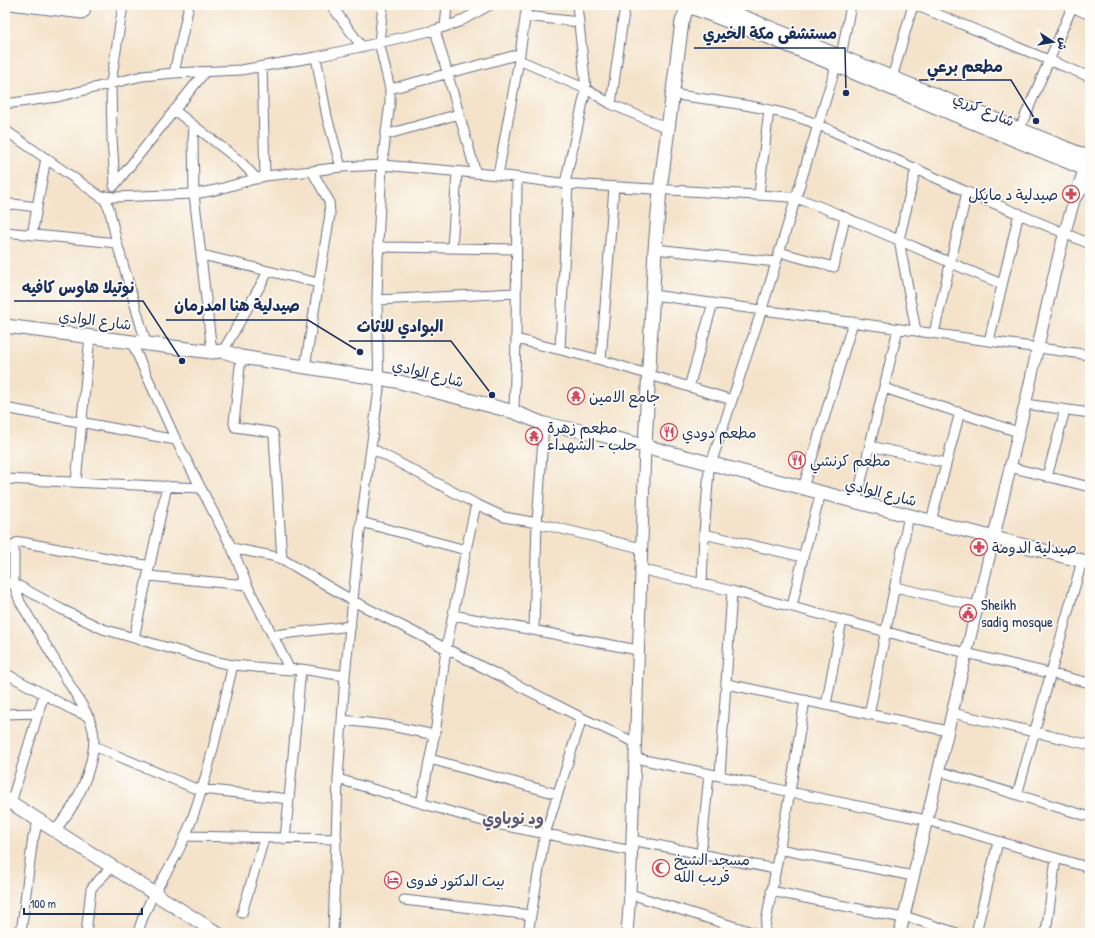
<svg xmlns="http://www.w3.org/2000/svg" width="1095" height="938" font-family="'Patrick Hand','Playpen Sans Arabic',sans-serif">
<style>
.lines{fill:none;stroke-linecap:round;stroke-linejoin:round}
.minor-casing{stroke:#676e84;stroke-width:11}
.tertiary-casing{stroke:#676e84;stroke-width:13}
.secondary-casing{stroke:#676e84;stroke-width:15}
.minor{stroke:#fff;stroke-width:9}
.tertiary{stroke:#fff;stroke-width:11}
.secondary{stroke:#fff;stroke-width:13}
.labels{text-anchor:middle;dominant-baseline:central;stroke-width:3.5;stroke-linejoin:round;paint-order:stroke}
.street-label{font-size:15px;fill:#1b2f5e;stroke:#fdfcf7}
.poi-label{font-size:15px;fill:#1b2f5e;stroke:#fdfcf7;text-anchor:start}
.neighbourhood-label{font-size:16px;font-weight:bold;fill:#625c79;stroke:#fdfcf7}
.leader{fill:none;stroke:#1b2f5e;stroke-width:1.5}
.callout-dot{fill:#1b2f5e;stroke:#fdfcf7;stroke-width:1.5}
.callout-label{font-size:16px;text-anchor:middle;font-weight:bold;fill:#1b2f5e;stroke:#fdfcf7;stroke-width:3.5;stroke-linejoin:round;paint-order:stroke}
</style>
<rect width="100%" height="100%" fill="#fdfcf7"/>
<filter id="ink" filterUnits="userSpaceOnUse"><feTurbulence type="fractalNoise" baseFrequency=".025" numOctaves="2"/><feDisplacementMap in="SourceGraphic" scale="8" xChannelSelector="R" yChannelSelector="G"/><feConvolveMatrix kernelMatrix="1 2 1 2 8 2 1 2 1" color-interpolation-filters="sRGB"/></filter>
<filter id="wash" filterUnits="userSpaceOnUse"><feTurbulence type="fractalNoise" baseFrequency=".012" numOctaves="4" result="noise"/><feDisplacementMap in="SourceGraphic" scale="16" xChannelSelector="R" yChannelSelector="G"/><feGaussianBlur stdDeviation="0.9" result="paint"/><feColorMatrix in="noise" values="0 0 0 0 0 0 0 0 0 0 0 0 0 0 0 0 0 1.4 0 .05"/><feComposite in="paint" operator="in"/></filter>
<g filter="url(#wash)">
<rect width="100%" height="100%" fill="#f4e3ca"/>
</g>
<g filter="url(#ink)">
<g class="lines">
<g class="minor-casing">
<path id="minor" d="M10,5l72,9 3,-2 1,-7
M331,5l31,42
M383,5l-4,37 11,47v13l-8,63 -4,79 1,2 5,1 132,2
M915,5l175,72
M1067,5l23,10
M525,16l54,6
M445,27l2,-22
M435,30l41,143
M841,56l10,-51
M316,57l11,60 14,50
M519,60l67,29 25,15 56,24
M262,67l3,109
M174,73l15,-68
M892,78l21,-73
M390,89l130,-35
M672,94c48,8 102,12 147,31l148,67 123,52
M5,104l52,-7 85,-21 32,-3 67,-3 75,-13 119,-27 24,-8 31,-17
M611,104l14,-99
M174,110l67,52 16,17
M194,126l-1,14 1,54 18,158
M1020,128l53,-123
M5,130l99,69 5,9 8,35 29,100
M385,135l74,-21
M498,175l21,-115 8,-55
M565,183l21,-94 -9,-84
M115,184l-3,-46 -1,-55 12,-78
M114,186l91,-114
M759,194l10,-84
M106,196l8,1 80,-3 22,-4 49,-14 47,-5 29,-4 41,-2 116,10 70,9 223,13c22,5 44,16 65,25 49,20 97,43 146,62
M5,206l8,-2 24,3
M5,232l112,11
M32,235l14,-77
M452,248l5,-76
M655,249l121,13
M779,252l55,15 11,-50
M202,255l116,28
M653,295l437,60
M377,300l139,-7
M916,331l-17,-91 17,-72
M934,333l33,-141
M516,339l85,21 131,40
M131,341l45,99 56,108 15,37 43,85 11,-1 44,7
M989,341l30,-128
M560,349l8,-165
M223,351l45,-79
M241,357l-7,66 1,4 34,5 4,1 1,4 8,122 71,42 229,117 54,25
M601,360l13,-173
M305,367l25,-153 -1,-13 -17,-30
M689,387l24,-84
M884,388l134,44
M1025,404l65,9
M5,408l171,32
M514,412l2,-73 1,-161
M870,446l76,17
M371,448l105,56 28,13 33,6 104,25
M1010,467l80,20
M1047,477l18,-67
M5,479l196,9
M76,482l14,-146
M803,488l50,-166
M856,502l42,-173
M931,521l29,-109
M361,522l105,28
M704,534l99,23
M232,548l40,8 10,3
M640,569l92,22 234,62 124,30
M148,576l99,9
M5,582l14,4 42,23 42,20 110,32 20,4 57,5
M702,583l2,-49 5,-64 53,-161 74,-243
M895,587l82,19
M792,607l11,-50 18,-64
M453,615l185,35
M534,629l3,-106 7,-99
M274,635l77,-9
M134,638l33,-152
M5,673l66,36 18,8
M727,684l221,47
M826,705l16,-85
M952,713l138,32
M5,714l34,-1
M869,715l40,-200
M342,720l44,5 49,10
M94,746l100,42 95,11 12,-130
M635,758l85,18 70,16 136,28 164,48
M430,759l127,35
M939,771l151,46
M720,776l12,-185
M338,779l148,43 146,29
M1017,795l65,-234
M11,803l33,-109
M421,803l15,-76 10,-78 20,-99 10,-46
M55,831c7,-10 16,-20 21,-31 10,-18 21,-50 17,-70 -2,-8 -5,-14 -8,-20l-65,-108 -6,-18v-38l2,-3 5,-1 129,24
M185,836l152,3
M285,839l4,-40
M632,840l143,29
M779,849l134,27
M701,854l8,-80
M771,891l132,27
M630,894l125,39
M404,900l127,15
M242,913l22,-74
M904,916l53,17
M21,933l12,-96h1l2,-9 4,-7
M86,933l5,-44 4,-5 11,-11
M138,933c9,-36 34,-64 48,-98 22,-55 33,-113 47,-170
M333,933l5,-154 7,-103 16,-154 18,-133 -2,-89 1,-43 1,-11
M528,933l17,-99 37,-116
M764,933l26,-141 15,-92
M976,933l22,-91
M1046,933l10,-75"/>
</g>
<g class="tertiary-casing">
<path id="tertiary" d="M627,933l3,-39 5,-136 10,-312
M900,933c42,-176 83,-352 125,-528 19,-81 33,-164 62,-243"/>
</g>
<g class="secondary-casing">
<path id="secondary" d="M714,5l376,153
M688,6l66,25 336,140
M1076,195l6,-7 8,-4
M5,326l207,26 11,-1 18,6 155,24 118,31 30,12 54,10 492,129
M645,446l10,-197 5,-59 22,-168 6,-17
M5,799l212,134"/>
</g>
<use href="#minor" class="minor"/>
<use href="#tertiary" class="tertiary"/>
<use href="#secondary" class="secondary"/>
</g>
</g>
<defs>
<g id="pharmacy-ring" transform="scale(0.9)"><circle r="9.5" fill="#fdfcf7" stroke="#d1495b" stroke-width="1.5"/><path d="M-2-6h4v4h4v4h-4v4h-4v-4h-4v-4h4Z" fill="#d1495b"/></g>
<g id="temple-ring" transform="scale(0.9)"><circle r="9.5" fill="#fdfcf7" stroke="#d1495b" stroke-width="1.5"/><path d="M0-6L5-2H3V0L6.5 2.5H4V6H1.5V3h-3V6H-4V2.5H-6.5L-3 0V-2H-5Z" fill="#d1495b"/></g>
<g id="restaurant-ring" transform="scale(0.9)"><circle r="9.5" fill="#fdfcf7" stroke="#d1495b" stroke-width="1.5"/><path d="M-5-6h1v4h1v-4h1v4h1v-4h1v5L-1.5 .5V6h-2V.5L-5-1ZM5-6V6H3V1.5H1.5Q1.5-4 5-6Z" fill="#d1495b"/></g>
<g id="civic-ring" transform="scale(0.9)"><circle r="9.5" fill="#fdfcf7" stroke="#d1495b" stroke-width="1.5"/><path d="M-.6-6.5H3V-4.5H.6V-3L4-1V1h2V6H-6V1h2V-1L-.6-3ZM-1.2 2.5V6h2.4V2.5Z" fill="#d1495b"/></g>
<g id="mosque-ring" transform="scale(0.9)"><circle r="9.5" fill="#fdfcf7" stroke="#d1495b" stroke-width="1.5"/><path d="M3.5-4.9A6 6 0 1 0 3.5 4.9A5 5 0 1 1 3.5-4.9Z" fill="#d1495b"/></g>
<g id="hotel-ring" transform="scale(0.9)"><circle r="9.5" fill="#fdfcf7" stroke="#d1495b" stroke-width="1.5"/><path d="M-6-4.5h1.5V1H6V5H4.5V3h-9V5H-6ZM-4 0a1.8 1.8 0 1 1 3.6 0ZM.5 0V-2.5h3Q6-2.5 6 0Z" fill="#d1495b"/></g>
</defs>
<g fill-rule="evenodd">
<use href="#pharmacy-ring" x="1071" y="194"/>
<use href="#temple-ring" x="576" y="396"/>
<use href="#restaurant-ring" x="669" y="432"/>
<use href="#temple-ring" x="534" y="436"/>
<use href="#restaurant-ring" x="797" y="460"/>
<use href="#pharmacy-ring" x="979" y="547"/>
<use href="#civic-ring" x="968" y="613"/>
<use href="#mosque-ring" x="661" y="868"/>
<use href="#hotel-ring" x="393" y="880"/>
</g>
<g class="labels">
<g class="street-label">
<text transform="translate(984 109) rotate(23)">شارع كرري</text>
<text transform="translate(95 320) rotate(7)">شارع الوادي</text>
<text transform="translate(428 373) rotate(14)">شارع الوادي</text>
<text transform="translate(881 492) rotate(14)">شارع الوادي</text>
</g>
<g class="poi-label">
<text x="1058" y="194" text-anchor="end">صيدلية د مايكل</text>
<text x="589" y="396">جامع الامين</text>
<text x="547" y="427">مطعم زهرة<tspan x="547" dy="17">حلب - الشهداء</tspan></text>
<text x="682" y="432">مطعم دودي</text>
<text x="810" y="460">مطعم كرنشي</text>
<text x="992" y="547">صيدلية الدومة</text>
<text x="981" y="604">Sheikh<tspan x="981" dy="17">sadig mosque</tspan></text>
<text x="674" y="859">مسجد الشيخ<tspan x="674" dy="17">قريب الله</tspan></text>
<text x="406" y="880">بيت الدكتور فدوى</text>
</g>
<g class="neighbourhood-label">
<text x="513" y="818">ود نوباوي</text>
</g>
</g>
<path class="leader" d="M846 93L845 48H694M1036 121L1011 80H919M182 361L143 301H14M360 352L308 320H166M492 395L451 341H349"/>
<g class="callout-dot">
<circle cx="846" cy="93" r="4"/>
<circle cx="1036" cy="121" r="4"/>
<circle cx="182" cy="361" r="4"/>
<circle cx="360" cy="352" r="4"/>
<circle cx="492" cy="395" r="4"/>
</g>
<g class="callout-label">
<text x="770" y="39">مستشفى مكة الخيري</text>
<text x="965" y="72">مطعم برعي</text>
<text x="78" y="293">نوتيلا هاوس كافيه</text>
<text x="237" y="311">صيدلية هنا امدرمان</text>
<text x="400" y="332">البوادي للاثاث</text>
</g>
<rect width="1095" height="938" fill="none" stroke="#fdfcf7" stroke-width="20"/>
<g transform="translate(1053 42) rotate(102)" stroke="#fdfcf7" stroke-width="3" paint-order="stroke">
<path d="M0-3L7 15L0 10L-7 15Z" fill="#1b2f5e"/>
<text y="-6" font-size="11" font-weight="bold" text-anchor="middle" fill="#1b2f5e">ش</text>
</g>
<path d="M24 908v6h118v-6" fill="none" stroke="#1b2f5e" stroke-width="2"/>
<text x="30" y="908" font-size="12" fill="#1b2f5e" stroke="#fdfcf7" stroke-width="3" paint-order="stroke">100 m</text>
</svg>
